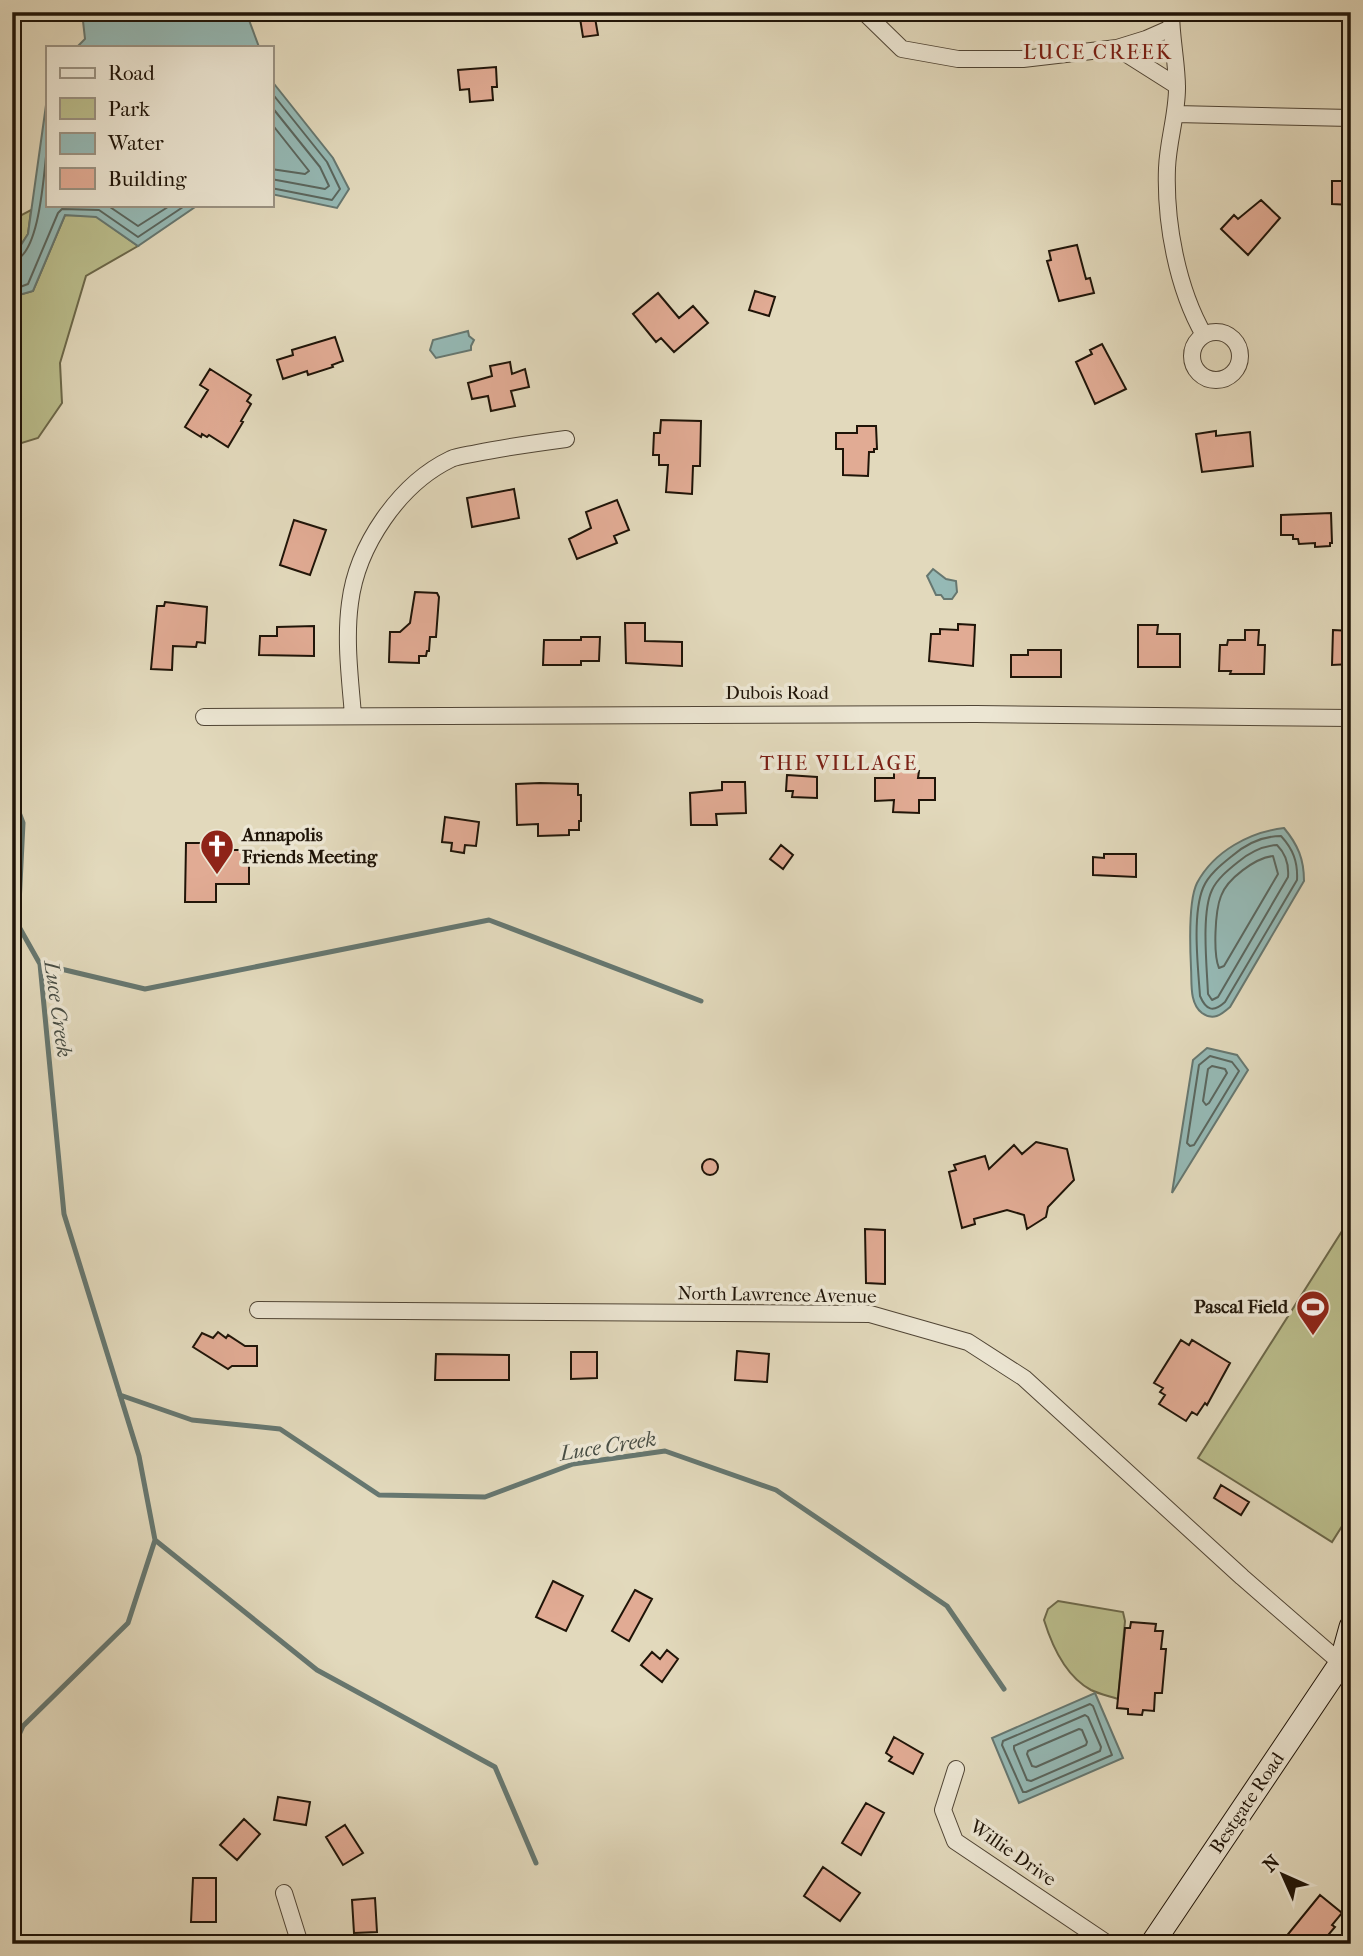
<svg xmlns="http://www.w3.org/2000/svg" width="1363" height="1956" font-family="'IM FELL French Canon',serif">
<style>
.green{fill:#babd8c;stroke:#6c684a;stroke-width:2}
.water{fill:#95b9b5;stroke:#667770;stroke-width:2}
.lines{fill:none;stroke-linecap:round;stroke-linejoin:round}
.shore{stroke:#5a665e;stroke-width:2}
.stream{stroke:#667770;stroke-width:5}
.building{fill:#e1ab94;stroke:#1f1408;stroke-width:2}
.street-casing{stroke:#504535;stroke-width:18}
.secondary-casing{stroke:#1f1408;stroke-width:25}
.street{stroke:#ece6d3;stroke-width:16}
.secondary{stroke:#ece6d3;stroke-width:23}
.labels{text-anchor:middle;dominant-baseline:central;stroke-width:7;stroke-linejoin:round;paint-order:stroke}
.street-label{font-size:19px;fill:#1f1408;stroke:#ece6d3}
.poi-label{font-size:19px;font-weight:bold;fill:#1f1408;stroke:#ece6d3;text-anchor:start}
.neighbourhood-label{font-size:21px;letter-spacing:2px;fill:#7a1f14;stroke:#ece6d3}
.water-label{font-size:21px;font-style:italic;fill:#484e45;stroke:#ece6d3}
</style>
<rect width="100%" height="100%" fill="#e2d9bc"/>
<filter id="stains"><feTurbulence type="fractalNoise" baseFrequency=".00286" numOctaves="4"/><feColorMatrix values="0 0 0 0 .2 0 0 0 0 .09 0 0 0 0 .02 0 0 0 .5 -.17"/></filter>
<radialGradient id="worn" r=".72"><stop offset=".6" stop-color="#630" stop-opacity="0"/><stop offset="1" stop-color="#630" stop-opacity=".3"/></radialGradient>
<path class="green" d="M31,210l-3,24 -16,25v-39z
M65,215l31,1 42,30 -52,30 -26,87 2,40 -24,35 -26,8v-149l21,-6z
M1351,1217v295l-19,30 -134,-84z
M1058,1601l65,11 2,9 -7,78c-9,-3 -19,-5 -27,-9 -26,-14 -39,-44 -47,-70l4,-11z"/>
<path class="water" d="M82,12h164l13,35h-182l8,-8z
M271,80l62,78 16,31 -12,19 -66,-14z
M47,98v107h151l-60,41 -42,-29 -31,-2 -32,76 -21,6v-38l16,-25z
M468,331l1,5 5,4 -3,6v4l-35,8 -6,-8 3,-10z
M933,569l13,10 10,2 1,11 -5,7h-8l-3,-4h-5l-9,-19z
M1284,828c14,17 20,31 20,53l-74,126c-9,8 -17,14 -28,6 -13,-10 -10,-31 -11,-45 -1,-21 -3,-67 6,-85 17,-32 53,-51 87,-55z
M1207,1048l30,7 11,15 -76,123 21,-133z
M1095,1693l28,65 -104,45 -27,-65z"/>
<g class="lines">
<path class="shore" d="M271,92l56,70 13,27 -8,11 -61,-12
M271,106l49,61 9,19 -4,3 -54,-10
M271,123l38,48 -4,3 -34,-5
M107,205l31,21 33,-21
M12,261c28,-3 32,-90 35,-114
M12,290l16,-6 30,-71 4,-4 37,1 39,27 48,-32
M1281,836c12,13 17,26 16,44l-72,122c-12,11 -19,8 -25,-6 -2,-29 -8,-81 3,-108 5,-13 19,-24 29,-32 14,-12 31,-20 49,-20z
M1277,845c9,9 12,20 11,32l-70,120 -6,3 -4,-6c-1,-26 -7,-81 4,-104 5,-11 16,-20 26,-28 11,-9 25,-16 39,-17z
M1273,856l5,18 -54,92 -5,2c-6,-14 -4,-57 2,-72 6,-17 34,-38 52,-40z
M1210,1056l22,6 7,9 -45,74 -4,1 -3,-3 12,-78z
M1212,1066l13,3 2,4 -18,30 -3,2 -3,-4 5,-32z
M1090,1704l3,2 19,49 -86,37h-3l-21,-47 1,-4z
M1085,1715l3,2 13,30 -1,4 -69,30 -4,-1 -13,-31v-3z
M1079,1729l3,1 5,12 -1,3 -50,22 -4,-1 -5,-12 1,-3z"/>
<path class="stream" d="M12,794l11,29 -5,102 22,39 24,250 75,242 16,84 -27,83 -105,103 -11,24
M40,964l105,25 344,-69 212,81
M120,1395l72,25 88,9 99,66 106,2 88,-33 92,-13 111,39 171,116 57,83
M155,1540l162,130 178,97 41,96"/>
</g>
<path class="building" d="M579,12h15l4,23 -15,2z
M496,67l1,20h-5l1,13 -23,2 -1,-13 -9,1 -2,-20z
M1332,181h19v24l-19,-1z
M1261,200l19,18 -32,37 -27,-26 13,-14 4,4z
M1077,245l9,34 4,-1 4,15 -35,8 -12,-40 4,-1 -2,-9z
M755,291l20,6 -6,19 -20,-6z
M658,293l21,25 14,-12 15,17 -34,29 -13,-14 -5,4 -23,-28z
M335,337l8,24 -11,4 1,2 -25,8 -1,-4 -24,8 -6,-19 16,-5 -1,-5z
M1102,344l24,45 -31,15 -19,-42 16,-8 -2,-4z
M510,362l2,12 13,-5 4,18 -18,4 4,15 -24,5 -3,-15 -16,3 -4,-16 24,-7 -2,-10z
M210,369l41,26 -4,6 4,3 -10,17 2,1 -15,25 -19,-12 -2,2 -5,-3 -1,3 -16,-10 23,-37 -8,-5z
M661,420l40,1 -1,45h-7l-1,28 -26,-2 2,-27h-9v-10h-6l1,-22h6z
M857,426h19l1,23h-3v3h-5l-1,24 -25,-1v-26h-7v-16h21z
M1216,431v5l34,-4 3,34 -51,6 -6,-38z
M514,489l5,29 -47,9 -5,-29z
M617,500l12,30 -15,6 3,7 -40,16 -8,-20 22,-11 -5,-16z
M1331,513l1,30h-2v3l-15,1v-4l-16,1 -1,-5h-5v-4h-12v-20z
M294,520l32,10 -16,45 -30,-10z
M415,592l22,1 2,4 -3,40h-6l-1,14h-2l-1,5h-7v7l-30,-1 1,-30h10l10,-9z
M165,602l42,5 -2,36 -8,-1 -1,5 -23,-1 -1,24 -21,-1 6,-63h7z
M625,623h20v18l37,1v24l-56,-3z
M958,624l17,1 -2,41 -44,-5 2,-27h9v-5l18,1z
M1138,625h20l-1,9h23v33h-42z
M314,626v30l-55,-1 1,-19h17v-9z
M1245,630h14l-1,15h7l-1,29h-34l1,-3h-12l1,-26h7l1,-5h17z
M1333,630l18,1v33l-19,1z
M581,637h19l-1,24h-18v4h-38l1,-25h37z
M1028,650h33v27h-50v-22h17z
M894,770l25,1 -1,7h17v22h-16v13l-26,-1 1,-12 -19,1v-23h19z
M787,775l30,2v21l-25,-1 1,-6h-7z
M722,782h23l1,31 -30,1 1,11h-26l-1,-32 32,-3z
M540,783l38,1v11h3v26h-2v9h-10v5l-31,1v-12l-21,1 -1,-41z
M445,817l34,5 -3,24 -11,-1 -1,8 -13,-2 1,-8 -10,-1z
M186,843h29v7h34v34h-33v18h-31z
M781,845l12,10 -10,14 -13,-10z
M1104,854h32v23l-43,-2v-18l11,1z
M1036,1142l31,7 7,31 -26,27 -2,10 -19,12 -3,-14 -17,-5 -33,9 1,5 -13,4 -13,-56 7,-2 -2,-5 31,-9 4,13 25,-24 8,9z
M702 1167a8 8 0 1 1 16 0a8 8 0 1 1-16 0Z
M865,1229l20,1v54l-19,-1z
M218,1332l8,6 2,-3 17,11h12v20h-25l-4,3 -35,-22 9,-14 11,5z
M1181,1340l8,5 3,-5 38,23 -23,42 -2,-2 -8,12 -5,-3 -6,9 -27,-17 6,-9 -5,-3 3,-4 -9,-5z
M737,1351l32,3 -2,28 -32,-2z
M571,1352h26v26l-26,1z
M436,1354l73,1v25h-74z
M1221,1485l28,17 -8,13 -27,-17z
M553,1581l30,15 -17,35 -30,-14z
M635,1590l17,9 -23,42 -17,-10z
M1131,1622l25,2 -1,7h8l-2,18h5l-4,44h-7l-1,18 -11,-1 -1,5 -14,-1v-5l-11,-1 8,-80h5z
M667,1650l11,9 -16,23 -21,-17 11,-13 8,7z
M894,1737l29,17 -10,20 -24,-13 3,-4 -6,-4z
M278,1797l32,5 -4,23 -32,-5z
M866,1803l18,10 -23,42 -19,-12z
M244,1819l16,15 -23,26 -17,-15z
M345,1825l18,28 -20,12 -17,-28z
M823,1867l37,26 -20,28 -36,-25z
M193,1878h23v44h-25z
M1320,1895l22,18 -10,12 3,2 -11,13 -3,-2 -4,6h-37z
M375,1898l2,34 -23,1 -2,-33z"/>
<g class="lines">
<g class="street-casing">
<path id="street" d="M864,12l38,37 56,10h65l94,-11 60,38
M1171,12c0,26 6,51 6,76 0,27 -9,53 -10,80 -2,54 10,120 37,167
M1117,48l29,-9 25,-11
M1176,114l175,4
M1192 356a24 24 0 1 1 48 0a24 24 0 1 1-48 0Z
M353,715c-3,-37 -8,-75 -3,-112 7,-57 49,-119 101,-144 7,-3 17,-4 26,-6 29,-6 59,-10 89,-14
M204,717l772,-3 375,4
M258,1310l612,4 98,28 56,36 218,199 99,86
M956,1769l-13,41 12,31 153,103
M284,1893l16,51"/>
</g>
<g class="secondary-casing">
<path id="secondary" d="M1152,1944l189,-281 10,-36"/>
</g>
<use href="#street" class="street"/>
<use href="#secondary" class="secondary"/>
</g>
<defs>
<g id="church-pin" transform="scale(1.75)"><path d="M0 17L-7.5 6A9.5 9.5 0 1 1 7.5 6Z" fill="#8f2418" stroke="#ece6d3"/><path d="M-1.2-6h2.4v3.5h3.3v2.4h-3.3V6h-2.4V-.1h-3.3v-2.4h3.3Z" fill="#fff"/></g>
<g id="stadium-pin" transform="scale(1.75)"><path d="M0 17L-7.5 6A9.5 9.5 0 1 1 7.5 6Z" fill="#8f2418" stroke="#ece6d3"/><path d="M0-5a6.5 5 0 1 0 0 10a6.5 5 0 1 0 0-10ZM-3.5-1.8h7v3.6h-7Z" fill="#fff"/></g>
</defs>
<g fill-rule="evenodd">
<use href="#church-pin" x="217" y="846"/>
<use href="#stadium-pin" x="1313" y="1307"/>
</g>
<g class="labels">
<g class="street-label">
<text x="777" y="693">Dubois Road</text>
<text transform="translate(777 1295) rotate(1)">North Lawrence Avenue</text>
<text transform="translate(1247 1803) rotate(-56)">Bestgate Road</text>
<text transform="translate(1013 1853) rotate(35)">Willie Drive</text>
</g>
<g class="poi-label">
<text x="242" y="835">Annapolis<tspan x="242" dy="22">Friends Meeting</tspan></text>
<text x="1288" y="1307" text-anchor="end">Pascal Field</text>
</g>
<g class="neighbourhood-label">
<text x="1098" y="52">LUCE CREEK</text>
<text x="839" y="763">THE VILLAGE</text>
</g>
<g class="water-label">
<text transform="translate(58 1009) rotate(82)">Luce Creek</text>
<text transform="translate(608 1446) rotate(-9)">Luce Creek</text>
</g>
</g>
<rect width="1363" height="1956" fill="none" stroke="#e2d9bc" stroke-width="42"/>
<rect x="14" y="14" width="1335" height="1928" fill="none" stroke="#1f1408" stroke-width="3.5"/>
<rect x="21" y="21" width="1321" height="1914" fill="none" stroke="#1f1408" stroke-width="2"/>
<rect x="46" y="46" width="228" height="161" fill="#ece6d3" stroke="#9a9282" stroke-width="2"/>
<rect x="60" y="68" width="35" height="10" fill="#ece6d3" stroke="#9a9282" stroke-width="2"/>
<text x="108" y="80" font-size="21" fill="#1f1408">Road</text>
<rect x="60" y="98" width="35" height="21" fill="#babd8c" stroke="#9a9282" stroke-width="2"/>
<text x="108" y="116" font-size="21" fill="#1f1408">Park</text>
<rect x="60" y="133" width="35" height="21" fill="#95b9b5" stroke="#9a9282" stroke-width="2"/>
<text x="108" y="150" font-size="21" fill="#1f1408">Water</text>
<rect x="60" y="168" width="35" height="21" fill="#e1ab94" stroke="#9a9282" stroke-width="2"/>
<text x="108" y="186" font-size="21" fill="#1f1408">Building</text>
<g transform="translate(1283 1875) rotate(315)" stroke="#ece6d3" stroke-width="5" paint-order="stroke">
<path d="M0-5L12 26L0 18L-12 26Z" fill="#1f1408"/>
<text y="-10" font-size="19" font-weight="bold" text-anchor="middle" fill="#1f1408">N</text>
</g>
<rect width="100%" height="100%" filter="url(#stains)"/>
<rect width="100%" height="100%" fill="url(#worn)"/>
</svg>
